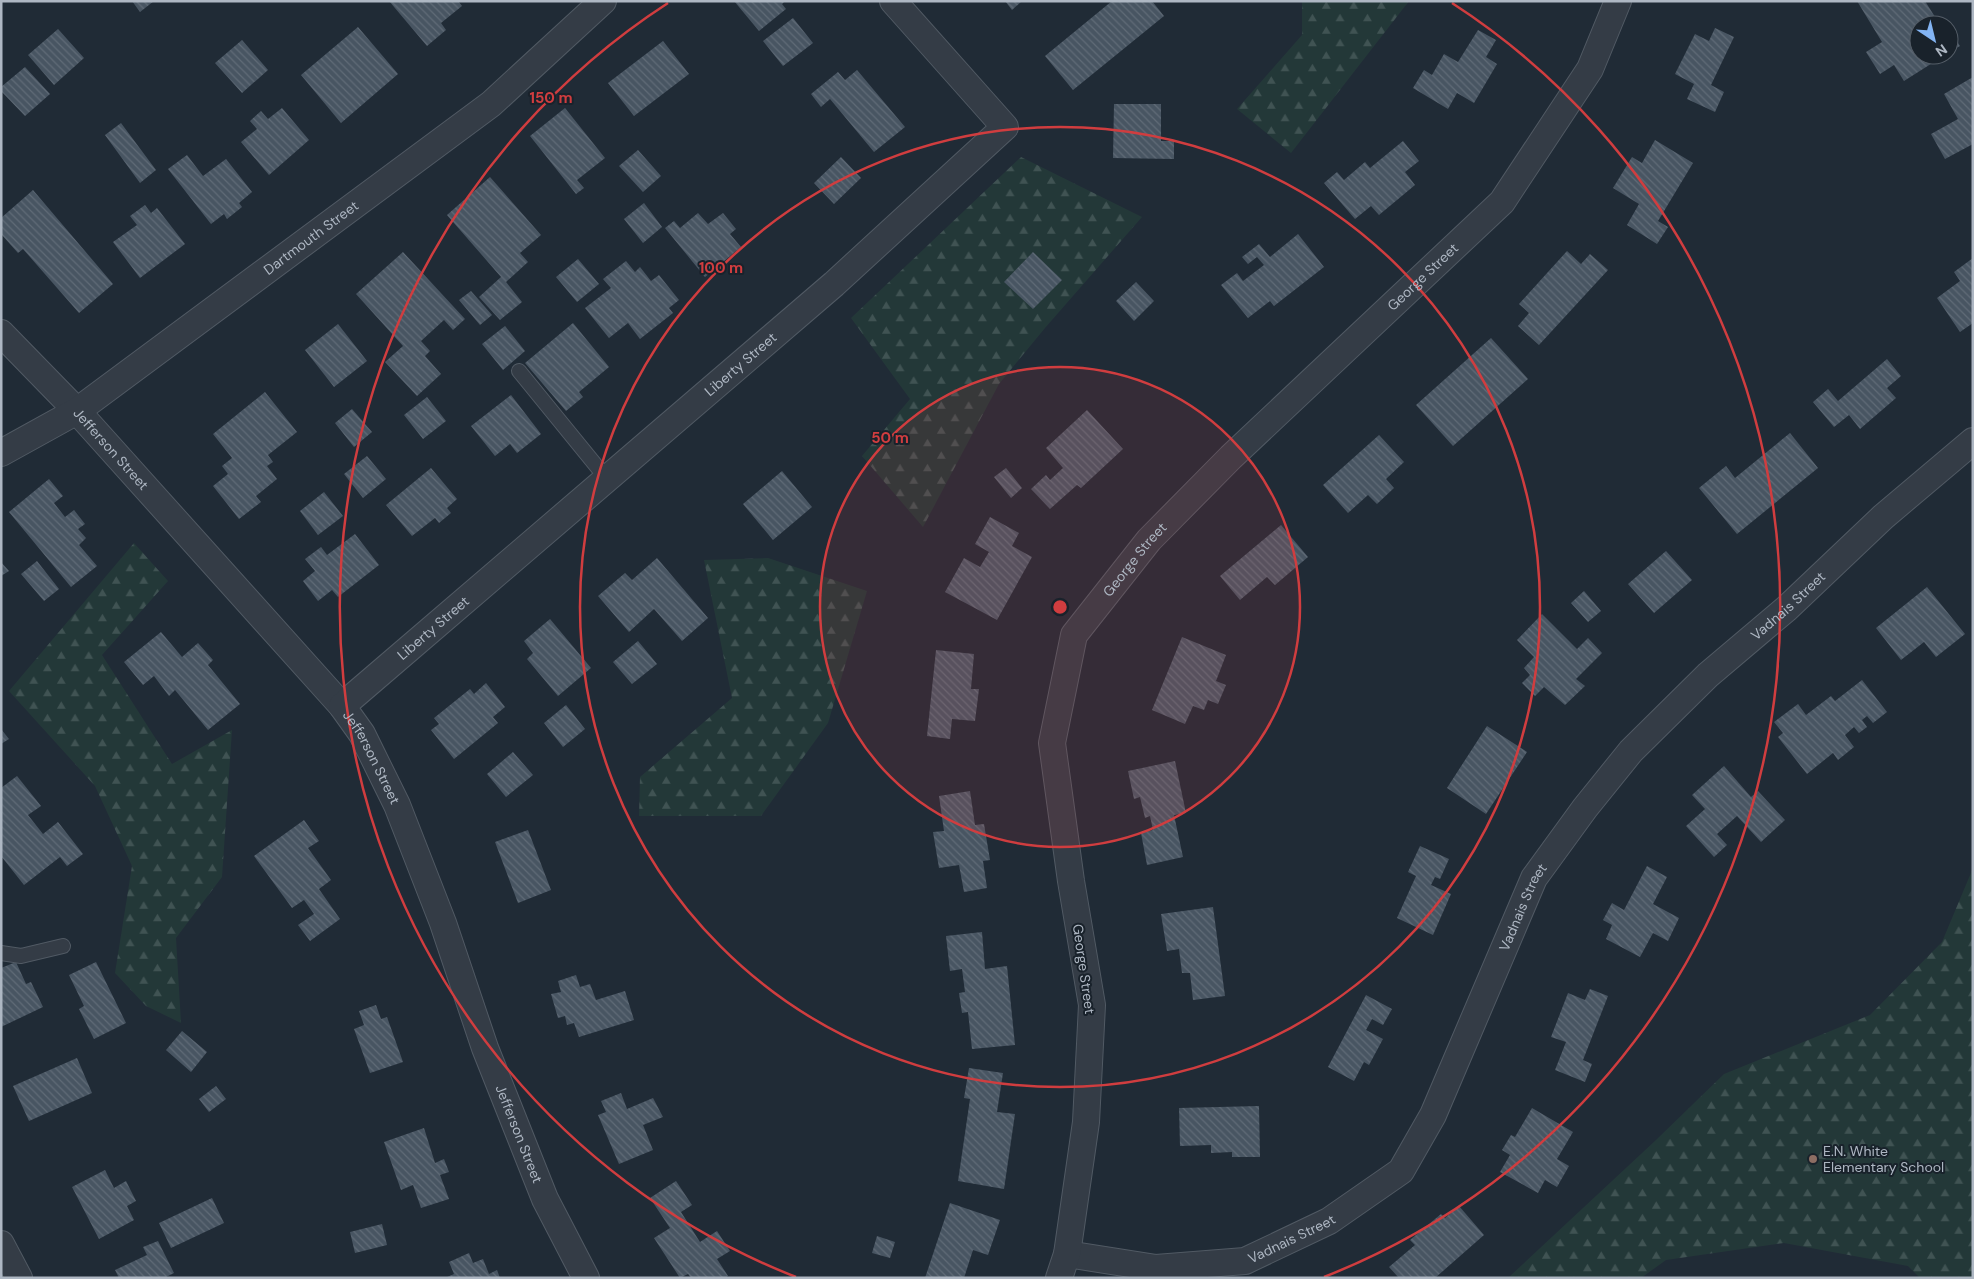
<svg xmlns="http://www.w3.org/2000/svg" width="1974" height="1279" font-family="'DM Sans',sans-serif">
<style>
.forest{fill:url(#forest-firs)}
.building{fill:url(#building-back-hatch)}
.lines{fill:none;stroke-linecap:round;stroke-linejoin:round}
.service-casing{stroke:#515a64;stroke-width:16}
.minor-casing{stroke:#515a64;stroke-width:28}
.service{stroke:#343c46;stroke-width:14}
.minor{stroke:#343c46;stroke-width:26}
.ring{fill:none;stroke:#d03d3f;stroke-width:2.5}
.education-dot{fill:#8d6e63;stroke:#19222b;stroke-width:2}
.labels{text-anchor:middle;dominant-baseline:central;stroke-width:4;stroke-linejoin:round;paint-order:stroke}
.street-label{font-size:14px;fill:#aeb7c3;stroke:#19222b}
.poi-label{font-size:14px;fill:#aeb7c3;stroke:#19222b;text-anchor:start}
.centre{fill:#d03d3f;stroke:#19222b;stroke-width:2.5}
.ring-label{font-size:15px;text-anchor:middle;font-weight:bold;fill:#d03d3f;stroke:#19222b;stroke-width:4;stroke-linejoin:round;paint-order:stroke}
</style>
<defs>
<pattern id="forest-firs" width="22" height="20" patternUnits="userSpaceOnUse" patternTransform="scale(1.25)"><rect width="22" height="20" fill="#233838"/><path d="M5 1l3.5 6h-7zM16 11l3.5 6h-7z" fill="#405353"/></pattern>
<pattern id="building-back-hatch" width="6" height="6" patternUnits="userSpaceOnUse" patternTransform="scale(1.25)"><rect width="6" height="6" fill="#485562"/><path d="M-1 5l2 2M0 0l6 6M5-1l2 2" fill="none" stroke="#606b77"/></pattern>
</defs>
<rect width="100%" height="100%" fill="#202b36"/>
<path class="forest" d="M1302,1h107l-118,152 -54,-44 65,-74z
M1021,157l121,60 -97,111 -46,56 -76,143 -61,-71 48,-57 -59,-81z
M134,543l34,38 -66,74 70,109 60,-34 -10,147 -46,61 5,85 -35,-17 -31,-33 17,-107 -37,-80 -86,-95z
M768,558l99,33 -39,132 -67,93h-122l1,-39 92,-79 -28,-138z
M1973,868v410h-53l-12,-12 -124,-23 -118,17 -25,18h-133l148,-138 68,-66 146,-59 72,-73z"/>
<path class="building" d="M132,1h22l-14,11z
M389,1h69l4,5 -21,17 5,7 -19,16z
M734,1h51l-3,3 4,5 -27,22z
M1005,1h17l-10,9z
M1112,1h40l12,15 -91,74 -28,-34z
M1857,1h68l15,24h-21v30h26l-41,26 -10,-16 -14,9 -14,-22 16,-10z
M793,18l20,25 -30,23 -20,-25z
M358,27l40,47 -57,49 -40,-48z
M1715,28l19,9 -23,48 13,7 -9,20 -28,-13 7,-15 -19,-10 20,-40 14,7z
M58,29l26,29 -30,27 -26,-30z
M1949,29l11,17 -11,6z
M1478,30l18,10 -10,17 11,7 -23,39 -17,-10 -9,16 -35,-21 11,-18 8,5 12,-21 14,8z
M242,40l26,30 -26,23 -27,-30z
M663,41l26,33 -55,42 -26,-33z
M25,67l25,27 -25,22 -24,-25v-4z
M857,70l48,57 -31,25 -44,-53 -9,8 -10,-13 27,-22 7,8z
M1973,77v67l-28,15 -14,-25 27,-15 -14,-25z
M1114,104h47v37h13v18l-61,-1z
M282,108l27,32 -40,35 -28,-33 16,-13 -7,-8 11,-10 7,8z
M565,108l40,50 -28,22 7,8 -8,6 -46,-58z
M121,123l35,47 -16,13 -35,-48z
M1655,140l38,23 -35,58 10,6 -11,17 -30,-19 12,-21 -26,-16 19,-31 10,6z
M1403,141l16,20 -14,11 10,13 -36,30 -8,-9 -16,13 -31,-36 13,-11 7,8 21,-18 5,6z
M638,150l23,26 -18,16 -24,-26z
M187,155l16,21 23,-17 26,33 -13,11 3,4 -15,12 -3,-5 -13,10 -43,-55z
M841,157l20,21 -27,26 -20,-21z
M490,177l51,58 -21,18 8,9 -22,20 16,20 -22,18 -21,-23 22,-20 -54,-62z
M33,190l80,94 -34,29 -56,-64 -5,4 -17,-19v-16z
M644,203l18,24 -19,16 -19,-24z
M145,205l6,8 6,-5 28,36 -45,34 -27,-36 24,-17 -7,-9z
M698,213l10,11 15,-11 13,16 -6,5 11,13 -36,30 -40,-49 9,-7 6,7z
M1298,234l26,33 -50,39 -4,-5 -22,17 -27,-33 16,-12 6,8 21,-16 -7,-8 -9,7 -6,-7 17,-13 11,13z
M1567,251l14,13 9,-10 18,16 -69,75 -21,-19 11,-13 -10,-9z
M403,252l62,67 -12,11 -9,-10 -23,21 9,10 -5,5 16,18 -24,22 -32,-34 18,-16 -47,-52z
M1033,252l29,28 -29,29 -29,-27z
M1973,258v65l-13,9 -23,-34 23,-17 -6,-9z
M578,259l21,25 -22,18 -21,-25z
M626,261l9,11 5,-5 11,14 8,-6 20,25 -10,8 4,5 -33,26 -12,-16 -19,15 -24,-30 26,-20 -8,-9z
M1136,282l18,19 -20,20 -18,-20z
M471,291l21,24 -12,10 -21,-25z
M573,323l36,44 -30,25 4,5 -17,14 -41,-48z
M338,324l29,37 -33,26 -29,-37z
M505,326l20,25 -22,19 -21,-26z
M1491,338l37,41 -75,67 -37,-41z
M1887,359l14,17 -14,12 9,10 -36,31 -11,-14 -15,12 -21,-25 15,-13 10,12z
M265,392l32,40 -29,23 5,7 -6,4 10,13 -21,17 5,6 -22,17 -26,-33 15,-12 -6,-8 10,-8 -19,-24z
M511,395l30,39 -24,19 -7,-9 -15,12 -24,-30z
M427,397l19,24 -23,18 -19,-24z
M352,409l20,23 -18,15 -19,-24z
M1087,410l36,39 -42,39 -4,-3 -27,24 -19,-20 15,-14 4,5 13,-12 -17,-20z
M1790,433l28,35 -81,66 -38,-46 27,-22 9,12z
M1379,435l25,27 -18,17 8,9 -17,16 -9,-9 -20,18 -25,-28z
M367,456l19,23 -23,19 -19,-24z
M431,468l26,31 -10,9 4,5 -12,10 -4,-5 -23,18 -26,-31z
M1006,468l16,20 -11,10 -17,-21z
M782,471l30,36 -39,33 -30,-36z
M49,479l14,17 -9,7 11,14 9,-7 11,14 -7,5 8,9 -7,7 18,21 -26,21 -62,-75z
M324,492l19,24 -25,19 -18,-24z
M990,517l29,16 -7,13 20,11 -35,63 -52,-28 19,-34 16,9 9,-15 -14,-8z
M1281,525l27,32 -33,28 -8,-8 -27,23 -20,-24z
M355,534l24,31 -41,32 -6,-7 -14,11 -15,-20 12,-10 -10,-12 16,-12 6,8z
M1666,551l26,29 -38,33 -26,-29z
M657,558l51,60 -26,23 -28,-32 -25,23 -31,-36 27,-23 7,7z
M37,561l22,28 -15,12 -23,-27z
M1,562l8,9 -8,5z
M1927,587l38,47 -29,23 -12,-15 -23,18 -25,-32z
M1584,591l17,20 -13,11 -17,-19z
M1542,614l35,35 11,-11 14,15 -26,26 9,7 -20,19 -21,-18 -9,9 -13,-13 8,-8 -6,-7 10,-11 -17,-17z
M550,619l41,49 -33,28 -31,-37 6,-6 -9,-12z
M161,632l21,25 16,-14 15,17 -5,5 32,39 -32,26 -33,-40 -6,6 -15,-20 -11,9 -19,-23z
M1182,637l44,18 -10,26 10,4 -8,19 -10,-4 -4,10 -11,-4 -8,18 -33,-14z
M638,641l19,23 -25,20 -19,-22z
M936,650l38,4 -3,35h8l-4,32 -23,-2 -2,20 -23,-3z
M1862,680l25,32 -14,11 -6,-7 -5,4 5,7 -8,6 -5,-6 -9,8 9,12 -16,13 -5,-7 -26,21 -29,-37 5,-4 -9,-11 24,-18 8,11 25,-19 4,5z
M486,683l19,24 -12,10 5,6 -44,36 -23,-29 8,-6 -5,-6 36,-29 4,5z
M566,705l19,24 -22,18 -19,-24z
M1487,726l40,26 -41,62 -39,-26z
M1,729l8,10 -8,5z
M513,752l20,23 -27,22 -19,-23z
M1175,761l11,52 -12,2 9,42 -36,8 -6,-32 12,-3 -3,-14 -5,2 -5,-21 -6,2 -6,-28z
M1724,766l27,31 7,-6 27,29 -24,22 -24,-26 -20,18 10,11 -13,12 -28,-31 19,-17 -13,-14z
M17,776l24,30 -13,9 15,19 15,-12 25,32 -16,12 -7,-9 -36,28 -23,-29v-68z
M970,791l5,34 9,-1 6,36 -7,1 4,27 -23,4 -5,-27 -20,3 -6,-36 11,-1 -5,-35z
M304,820l15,21 -11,7 23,32 -12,9 21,30 -30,22 -12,-16 16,-11 -10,-14 -12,8 -38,-52z
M528,830l23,60 -33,13 -23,-61z
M1420,846l29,13 -9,20 -5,-2 -4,8 20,9 -18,41 -36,-17 19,-42 -8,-4z
M1647,866l20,11 -14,27 26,14 -11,23 -15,-8 -13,24 -34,-18 6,-14 -9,-5 9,-17 12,7z
M1213,907l12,89 -32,4 -3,-27h-8l-3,-24 -12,2 -6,-37z
M982,932l3,37 22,-3 8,79 -43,4 -4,-37 -6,1 -3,-20 6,-1 -3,-23 -12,2 -4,-35z
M16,962l10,22 5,-2 12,25 -42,20v-59z
M96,962l30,61 -32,16 -15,-30 5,-3 -15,-31z
M576,975l4,12 10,-3 6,16 29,-9 9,29 -55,17 -5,-14 -7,2 -2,-9 -7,2 -7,-24 10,-2 -3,-11z
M1590,989l18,7 -25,64 9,4 -7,18 -30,-12 11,-28 -15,-5 17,-44 17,7z
M1366,995l26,14 -9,16 -11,-6 -6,11 17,9 -14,26 -5,-3 -10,19 -26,-14z
M376,1005l5,14 6,-2 16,45 -33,11 -16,-44 10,-4 -5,-14z
M182,1031l25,21 -16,20 -25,-22z
M77,1058l15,35 -63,28 -16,-35z
M969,1068l34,5 -6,39 18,2 -11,75 -46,-8 12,-82 -6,-1z
M216,1086l10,13 -17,13 -10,-13z
M621,1093l6,16 26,-11 10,19 -20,8 10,25 -34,14 -21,-49 8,-3 -5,-11z
M1259,1106l1,51h-28v-5l-21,1v-8l-31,1 -1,-38z
M1532,1108l41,24 -16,27 12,7 -12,21 -12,-7 -7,13 -38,-21 10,-17 -8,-5 9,-15 4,2z
M424,1128l11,35 9,-4 5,13 -9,3 9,24 -28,9 -8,-23 -12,5 -17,-48z
M105,1170l9,18 12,-7 10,20 -9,5 7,14 -35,19 -27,-52z
M676,1181l16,24 -11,7 19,30 17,-11 13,20 -13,8 11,17 -3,2h-34l-3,-4 -8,4 -26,-40 16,-10 -20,-30z
M212,1198l12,25 -53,25 -12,-25z
M950,1203l50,17 -12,35 -15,-5 -9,28h-39z
M1459,1206l25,29 -49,43h-36l-10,-11 26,-22 -5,-5 31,-26 4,4z
M382,1224l5,21 -32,8 -5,-21z
M877,1236l18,6 -5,16 -18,-5z
M158,1241l16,32 -10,5h-45l-4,-8 32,-15 -4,-8z
M469,1253l4,10 10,-4 6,15 8,-4 3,8h-55l9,-4 -5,-12z"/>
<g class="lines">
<g class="service-casing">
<path id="service" d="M519,371l88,108
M1,953l20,3 42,-10"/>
</g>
<g class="minor-casing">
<g id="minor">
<path id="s1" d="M1,333l76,78 265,295 20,28 35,71 46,118 42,125 60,151 41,79"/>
<path id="s2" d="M1,453l76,-42 414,-307 112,-103"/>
<path id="s3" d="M342,706l492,-422 171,-157 -112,-126"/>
<path d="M1,1244l18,34"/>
<path id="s4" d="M1067,1254l89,14 89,-7 84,-40 72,-50 32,-56 101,-237 51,-70 46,-57 77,-76 78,-66 97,-92 90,-76"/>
<path id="s5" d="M1059,1278l8,-24 19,-132 6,-117 -21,-124 -19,-138 22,-108 75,-95 82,-83 271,-255 88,-133 28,-68"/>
</g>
</g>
<use href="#service" class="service"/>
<use href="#minor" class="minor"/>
</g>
<circle cx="1060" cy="607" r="240" fill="#d03d3f" fill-opacity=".12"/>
<g class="ring">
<circle cx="1060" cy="607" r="240"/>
<circle cx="1060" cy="607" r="480"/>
<path d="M796 1277A720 720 0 0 1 668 3M1452 3A720 720 0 0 1 1324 1277"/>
</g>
<circle class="education-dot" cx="1813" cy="1159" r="5"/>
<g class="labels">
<g class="street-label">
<text stroke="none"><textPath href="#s2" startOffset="378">Dartmouth Street</textPath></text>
<text stroke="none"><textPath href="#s5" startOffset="1152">George Street</textPath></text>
<text stroke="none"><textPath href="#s3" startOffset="525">Liberty Street</textPath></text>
<text stroke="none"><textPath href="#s1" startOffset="160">Jefferson Street</textPath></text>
<text stroke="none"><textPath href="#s5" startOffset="748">George Street</textPath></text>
<text stroke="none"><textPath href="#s4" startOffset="1056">Vadnais Street</textPath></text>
<text stroke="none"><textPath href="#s3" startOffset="120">Liberty Street</textPath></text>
<text stroke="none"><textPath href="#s1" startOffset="565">Jefferson Street</textPath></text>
<text stroke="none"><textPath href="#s4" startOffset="651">Vadnais Street</textPath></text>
<text transform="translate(1084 969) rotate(82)">George Street</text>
<text stroke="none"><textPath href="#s1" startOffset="970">Jefferson Street</textPath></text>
<text stroke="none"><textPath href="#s4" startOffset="231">Vadnais Street</textPath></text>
</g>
<g class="poi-label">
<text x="1823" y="1151">E.N. White<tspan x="1823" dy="16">Elementary School</tspan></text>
</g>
</g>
<circle cx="1060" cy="607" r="8" class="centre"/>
<g class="ring-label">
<text x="551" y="103">150 m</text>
<text x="721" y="273">100 m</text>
<text x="890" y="443">50 m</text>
</g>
<rect width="1974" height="1279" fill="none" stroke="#aeb7c3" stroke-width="5"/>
<g transform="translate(1934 40) rotate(145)"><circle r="24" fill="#19222b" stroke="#555e68"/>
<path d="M0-4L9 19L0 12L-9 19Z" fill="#83b4f3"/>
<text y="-8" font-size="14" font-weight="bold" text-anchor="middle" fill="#aeb7c3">N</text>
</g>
</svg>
